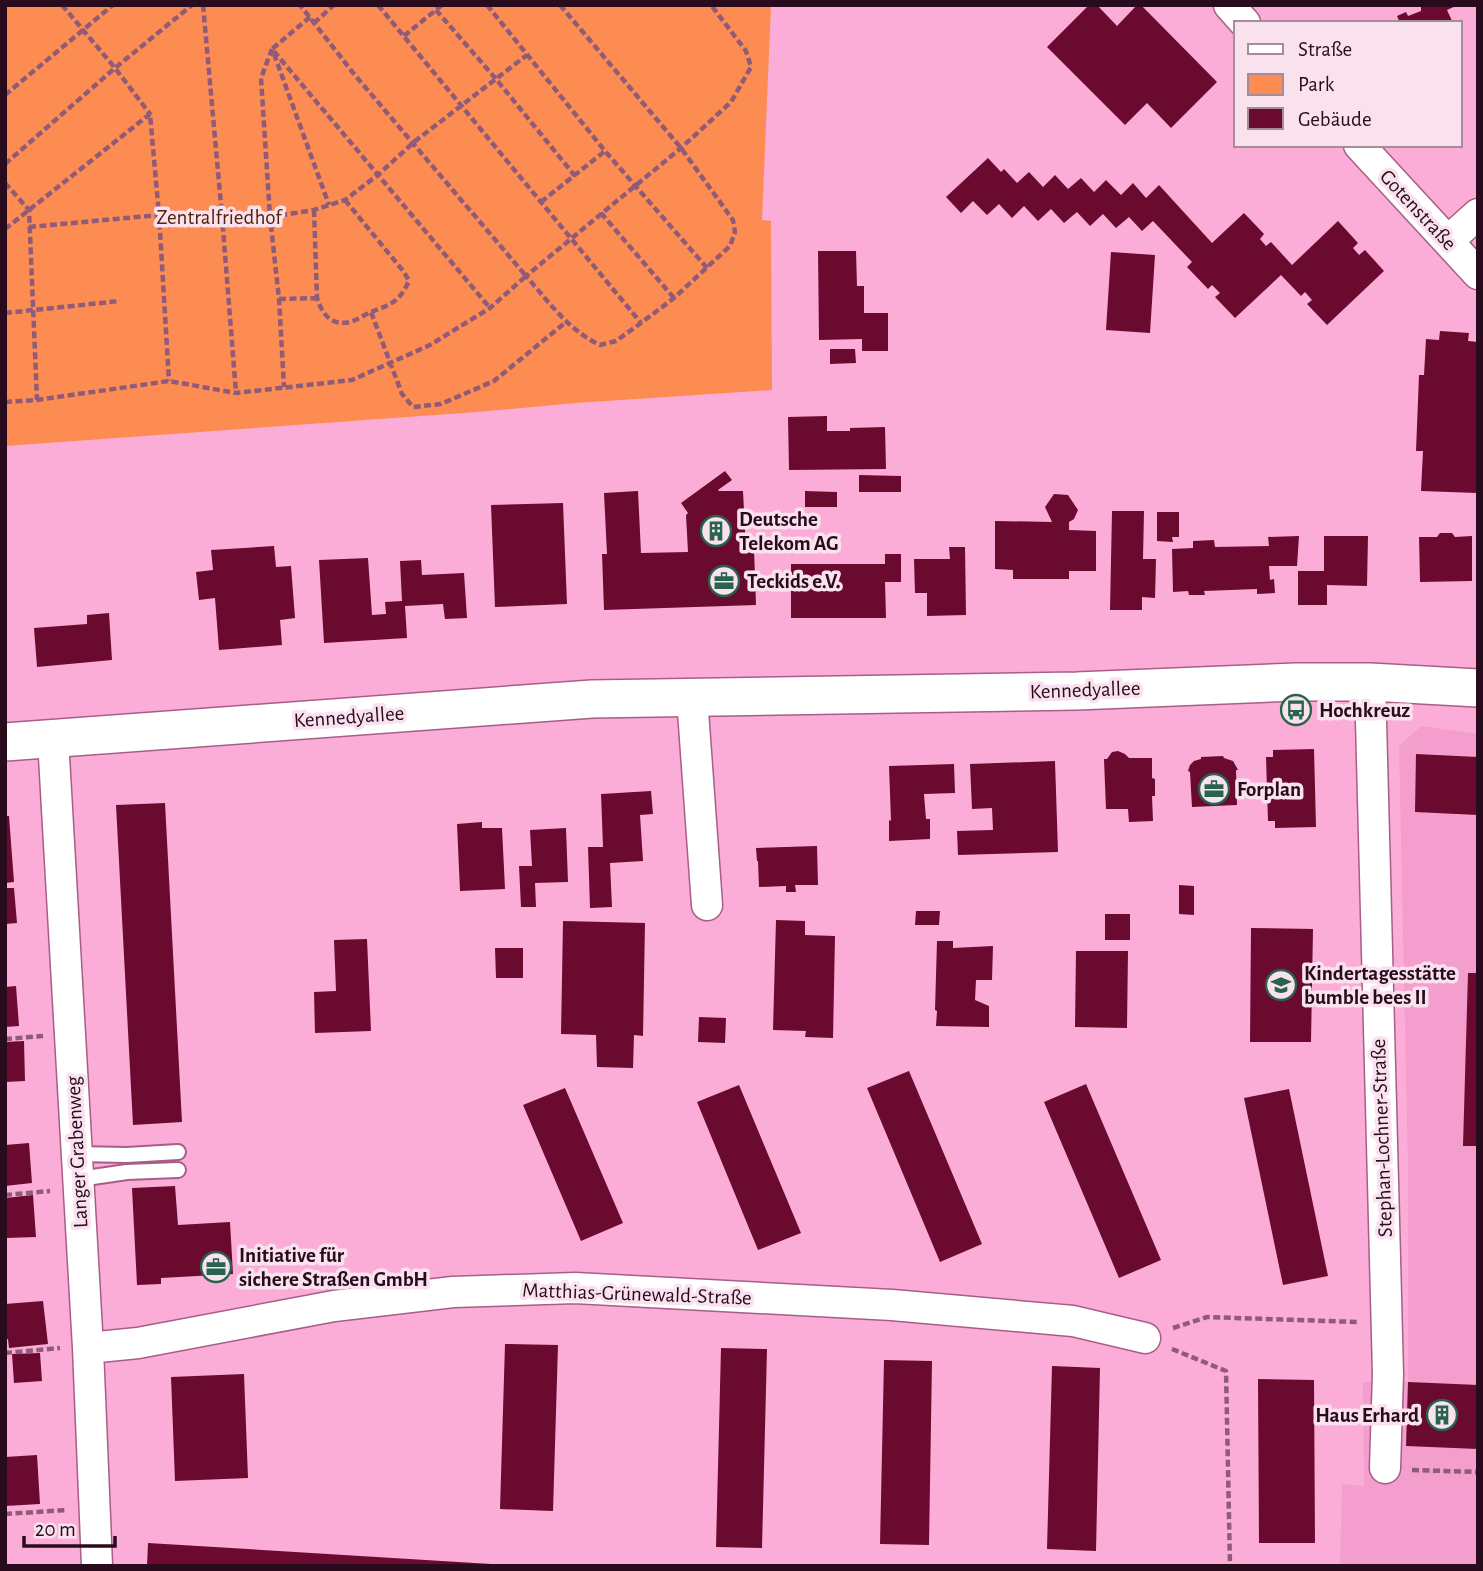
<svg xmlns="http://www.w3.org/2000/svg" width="1483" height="1571" font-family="'Alegreya Sans',sans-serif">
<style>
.built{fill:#f39ecd}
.green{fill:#fd8c52}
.building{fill:#6a0a2e}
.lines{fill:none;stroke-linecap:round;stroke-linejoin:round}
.service-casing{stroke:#a65e87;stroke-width:18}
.minor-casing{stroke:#a65e87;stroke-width:33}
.tertiary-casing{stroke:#a65e87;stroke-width:40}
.path{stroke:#905b78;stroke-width:4.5;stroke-dasharray:7 3.5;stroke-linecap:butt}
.service{stroke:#fff;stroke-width:14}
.minor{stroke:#fff;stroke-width:30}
.tertiary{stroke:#fff;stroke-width:37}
.labels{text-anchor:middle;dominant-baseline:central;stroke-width:7;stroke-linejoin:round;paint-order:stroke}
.street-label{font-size:21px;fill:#280c1d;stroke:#fae1ee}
.park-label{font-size:21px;fill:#50230a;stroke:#fae1ee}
.poi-label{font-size:21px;font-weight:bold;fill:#280c1d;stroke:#fae1ee;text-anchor:start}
</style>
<rect width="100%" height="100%" fill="#fcadd7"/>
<path class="built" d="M1421,726l57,8v832h-138l2,-82 22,2 -1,-104 45,-1v-214l-9,-421z"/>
<path class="green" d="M5,5h766l-9,215 9,1 1,169 -196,13 -99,9 -472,34z"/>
<path class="building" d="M1089,5h8l20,21 20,-21h4l76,77 -46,46 -24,-25 -22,22 -78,-78z
M1421,5h37l-11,5 6,13h-53l-3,-7 9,-4 2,4 13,-5z
M988,158l13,14 3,-3 13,14 12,-11 14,15 12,-12 13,14 13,-11 13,14 12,-12 15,15 12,-12 13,15 13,-13 53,58 32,-30 20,21 -4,5 6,7 5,-4 21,23 46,-44 20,22 -5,5 6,7 6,-5 19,21 -57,54 -20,-21 5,-4 -7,-8 -4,4 -20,-21 -46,43 -20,-21 5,-4 -8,-8 -4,4 -21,-22 5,-5 -39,-41 -11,10 -13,-14 -13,11 -13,-14 -13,12 -13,-14 -13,11 -13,-14 -13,12 -14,-15 -12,12 -13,-14 -12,11 -14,-14 -12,12 -15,-16z
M818,251h38l1,35h7v27h24v38h-26v-12l-43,1z
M1111,252l44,3 -5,78 -44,-3z
M1440,331l29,2 -1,8 10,1 -1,151 -56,-2 2,-40h-7l3,-76h5l2,-36 13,1z
M830,349h25l1,14 -26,1z
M827,416v15h23v-3l35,-1 1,42 -97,1 -1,-53z
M725,471l7,9 -14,10 1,1h24l3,58h8l2,56 -152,5 -2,-56h5l-3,-61 34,-2 3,62 47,-1 -2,-37 2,-2 -7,-10z
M859,475l42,1v16h-42z
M805,491l32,1v15h-32z
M1054,494l14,1 10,15 -4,9 -5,3v8l27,1v40h-27v8h-56v-9l-18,-1v-48l57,1 -7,-15z
M563,503l4,101 -72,3 -4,-102z
M1112,511h32l-1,48h13l-1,39 -13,-1v13h-32z
M1157,512h22v25h-7l1,5 -16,-1z
M1440,533h12l3,4 17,-1v45l-52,1 -1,-45h18z
M1299,536l-2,30h-28l1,14 4,-1 1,14 -18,1v-5l-53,2 1,4h-16l-1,-4 -15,1 -1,-43 21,-1v-7l21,-1 1,7 54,-1 -1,-9z
M1324,536h44l-1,50 -40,-1v20h-29v-34h26z
M274,546l2,21 15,-1 4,52 -15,2 2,25 -63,5 -4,-52 -16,2 -3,-28 17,-2 -2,-20z
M949,547h16l1,68 -39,1v-23h-12l-1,-34h36z
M885,554h16v28h-16l1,36h-95v-54h94z
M368,558l4,57 14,-1 -1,-12 17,-1 -2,-40 21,-1 1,15 42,-2 3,45 -22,1 -2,-15 -38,2 2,32 -83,5 -5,-83z
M109,613l3,47 -75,7 -3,-39 53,-4v-9z
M1314,749l2,78 -41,1v-7h-7l-2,-64h7v-7z
M1118,751l7,3 4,4h23v20l3,1v17h-3l1,25 -24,1 -1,-13h-22l-2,-50h3l5,-7z
M1416,754l62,3v58l-63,-3z
M1223,756l1,2 9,3 4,7 1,2h-2l1,35 -45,2 -2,-35 -2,-1 2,-6 4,-4 7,-2v-2z
M1055,761l3,91 -100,3 -1,-24 36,-1 -1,-22 -20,1 -2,-45z
M954,764l1,29 -31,1 2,25h4v20l-41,2v-21l2,1 -2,-55z
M651,791l2,23 -13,1 3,46 -33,2 2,44 -22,1 -2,-61h15l-2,-53z
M165,803l17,319 -49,3 -17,-320z
M5,816h4l5,66 -9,1z
M482,822v6h20l3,61 -45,2 -3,-67z
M566,828l2,54 -33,1 1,24h-15l-2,-41h13l-2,-36z
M817,846l1,39h-23l1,7h-10v-6l-27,1 -1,-26h-1l-1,-13z
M1179,885l15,1v29l-15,-1z
M5,888h9l3,35 -12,1z
M916,911h24l-1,14h-24z
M1105,914h25v26h-25z
M776,920l29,1v14l30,1 -2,102 -28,-1 1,-6 -33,-1z
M563,921l82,2 -2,113 -9,-1 -1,33 -36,-1 -1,-32 -35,-1z
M1251,928l62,1 -2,113h-61z
M367,939l4,92 -56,2 -1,-41 22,-1 -2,-51z
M937,941h16v7l40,-2 -1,34h-16l-1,20 14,6v21l-53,-1 1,-15 -2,-1z
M495,948h28v30h-27z
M1076,951h52l-1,77 -52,-1z
M1468,973h10v173h-15z
M16,986l3,40 -14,1v-40z
M699,1017l27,1 -1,25 -27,-1z
M24,1041l1,40 -20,1v-40z
M909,1071l73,173 -42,18 -73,-174z
M1086,1084l75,176 -42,18 -75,-176z
M739,1085l62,148 -43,17 -61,-148z
M565,1088l58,135 -42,18 -58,-136z
M1289,1089l39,187 -45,9 -39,-187z
M29,1143l3,40 -27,3v-41z
M175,1186l3,39 52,-3 3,52 -72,4v6l-24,1 -5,-97z
M33,1195l3,42 -30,1 -1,-40z
M43,1301l5,43 -39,4 -1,-9h-3v-35z
M505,1344l53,1 -5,166 -53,-2z
M721,1348l46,1 -5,199 -46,-1z
M40,1353l2,28 -28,2 -2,-29z
M884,1360l48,1 -3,184 -49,-1z
M1052,1366l48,2 -4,183 -49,-2z
M244,1374l4,104 -73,3 -4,-104z
M1258,1379l56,1 1,163h-56z
M1408,1382l70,3v64l-72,-3z
M37,1455l3,49 -35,2v-49z
M148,1543l343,21v2h-344z"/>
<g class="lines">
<g class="service-casing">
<path id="service" d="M77,1154l50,1 51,-3
M79,1179l48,-7 51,-2"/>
</g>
<g class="minor-casing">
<path id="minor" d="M1229,5l16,18
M1359,145l119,129
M1448,241l30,-27
M1370,682l18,692 -3,94
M692,697l15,208
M53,739l35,609 9,218
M88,1348l50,-5 196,-37 119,-14 122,-4 317,17 181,16 72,17"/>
</g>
<g class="tertiary-casing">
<path id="tertiary" d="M5,742l587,-43 485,-8 219,-9h74l108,6"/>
</g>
<path class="path" d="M62,5l53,63 35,46
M203,5l19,211 14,177
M378,5l263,318
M487,5l118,146 102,117
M560,5l121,143 52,72 2,12 -5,14 -56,52 -33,25 -25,18 -16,4c-32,-15 -51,-43 -74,-69l155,-128 50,-46 20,-35 -5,-16 -35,-46
M436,10l60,69 79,97
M310,17l-38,32 218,259
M314,23l20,-18
M404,36l38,-31
M272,49l-11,29 9,139 9,82 5,88
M274,54l55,151
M5,95l108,-90
M5,164l110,-96 77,-63
M5,183l24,27 8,190
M345,200l59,72 5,9c-10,21 -17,23 -38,31
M541,202l64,-51
M314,210l3,88c5,16 14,28 33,24 7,-2 14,-7 21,-10l31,82 11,13 28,-3 53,-23 72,-59
M601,213l73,85
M29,227l130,-12 111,2 44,-7 31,-10 34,-26 35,-32 113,-87
M5,229l145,-115 9,101 10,166
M279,299l38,-1
M5,313l115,-12
M5,402l32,-2 132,-19 67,12 116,-13 78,-35 60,-37 36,-32 -172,-202 -54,-69
M5,1039l38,-3
M5,1195l45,-4
M1173,1328l34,-11 151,5
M1172,1349l54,22 4,195
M5,1353l55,-5
M1412,1470l66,2
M5,1514l62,-4"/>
<use href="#service" class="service"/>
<use href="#minor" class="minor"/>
<use href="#tertiary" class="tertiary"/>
</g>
<defs>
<g id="building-ring" transform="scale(1.575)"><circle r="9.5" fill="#fae1ee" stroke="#28634d" stroke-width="1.5"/><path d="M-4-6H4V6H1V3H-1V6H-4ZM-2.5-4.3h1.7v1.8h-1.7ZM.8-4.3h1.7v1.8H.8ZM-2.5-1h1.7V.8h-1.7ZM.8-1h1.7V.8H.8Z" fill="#28634d"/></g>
<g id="office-ring" transform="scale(1.575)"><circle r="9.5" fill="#fae1ee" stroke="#28634d" stroke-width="1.5"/><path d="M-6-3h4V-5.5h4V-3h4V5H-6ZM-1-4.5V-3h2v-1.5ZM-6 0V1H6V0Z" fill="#28634d"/></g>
<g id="bus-ring" transform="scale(1.575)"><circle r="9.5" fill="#fae1ee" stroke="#28634d" stroke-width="1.5"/><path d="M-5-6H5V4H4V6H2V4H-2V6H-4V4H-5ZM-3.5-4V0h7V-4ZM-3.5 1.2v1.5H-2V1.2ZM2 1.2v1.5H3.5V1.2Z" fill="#28634d"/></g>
<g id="school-ring" transform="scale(1.575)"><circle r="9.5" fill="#fae1ee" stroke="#28634d" stroke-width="1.5"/><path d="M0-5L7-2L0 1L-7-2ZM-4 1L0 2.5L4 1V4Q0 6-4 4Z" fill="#28634d"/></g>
</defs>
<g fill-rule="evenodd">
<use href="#building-ring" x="716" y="531"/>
<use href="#office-ring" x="724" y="581"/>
<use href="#bus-ring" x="1296" y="710"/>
<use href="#office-ring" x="1214" y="789"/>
<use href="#school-ring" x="1281" y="985"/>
<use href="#office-ring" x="216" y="1267"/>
<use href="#building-ring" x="1442" y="1415"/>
</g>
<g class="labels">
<g class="street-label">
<text transform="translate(1418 210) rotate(47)">Gotenstraße</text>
<text transform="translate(1085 690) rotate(-2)">Kennedyallee</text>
<text transform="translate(349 717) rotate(-4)">Kennedyallee</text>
<text transform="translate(1382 1138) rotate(-92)">Stephan-Lochner-Straße</text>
<text transform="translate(77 1152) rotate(-93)">Langer Grabenweg</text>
<text transform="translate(637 1294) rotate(2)">Matthias-Grünewald-Straße</text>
</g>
<g class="park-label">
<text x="219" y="217">Zentralfriedhof</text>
</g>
<g class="poi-label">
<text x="739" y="519">Deutsche<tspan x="739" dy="24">Telekom AG</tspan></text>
<text x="747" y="581">Teckids e.V.</text>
<text x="1319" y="710">Hochkreuz</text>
<text x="1237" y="789">Forplan</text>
<text x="1304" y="973">Kindertagesstätte<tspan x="1304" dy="24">bumble bees II</tspan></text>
<text x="239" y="1255">Initiative für<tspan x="239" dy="24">sichere Straßen GmbH</tspan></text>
<text x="1419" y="1415" text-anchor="end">Haus Erhard</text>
</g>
</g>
<rect width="1483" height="1571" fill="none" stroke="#280c1d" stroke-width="14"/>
<rect x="1234" y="21" width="228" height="126" fill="#fae1ee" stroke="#a68c9a" stroke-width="2"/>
<rect x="1248" y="44" width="35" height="10" fill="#ffffff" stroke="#a68c9a" stroke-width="2"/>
<text x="1298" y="56" font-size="21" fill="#280c1d">Straße</text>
<rect x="1248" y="74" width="35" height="21" fill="#fd8c52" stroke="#a68c9a" stroke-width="2"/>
<text x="1298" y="91" font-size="21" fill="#280c1d">Park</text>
<rect x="1248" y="108" width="35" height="21" fill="#6a0a2e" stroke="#a68c9a" stroke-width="2"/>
<text x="1298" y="126" font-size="21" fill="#280c1d">Gebäude</text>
<path d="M24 1536v10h91v-10" fill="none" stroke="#280c1d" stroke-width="3.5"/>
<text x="35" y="1536" font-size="21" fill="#280c1d" stroke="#fae1ee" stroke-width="5" paint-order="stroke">20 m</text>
</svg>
